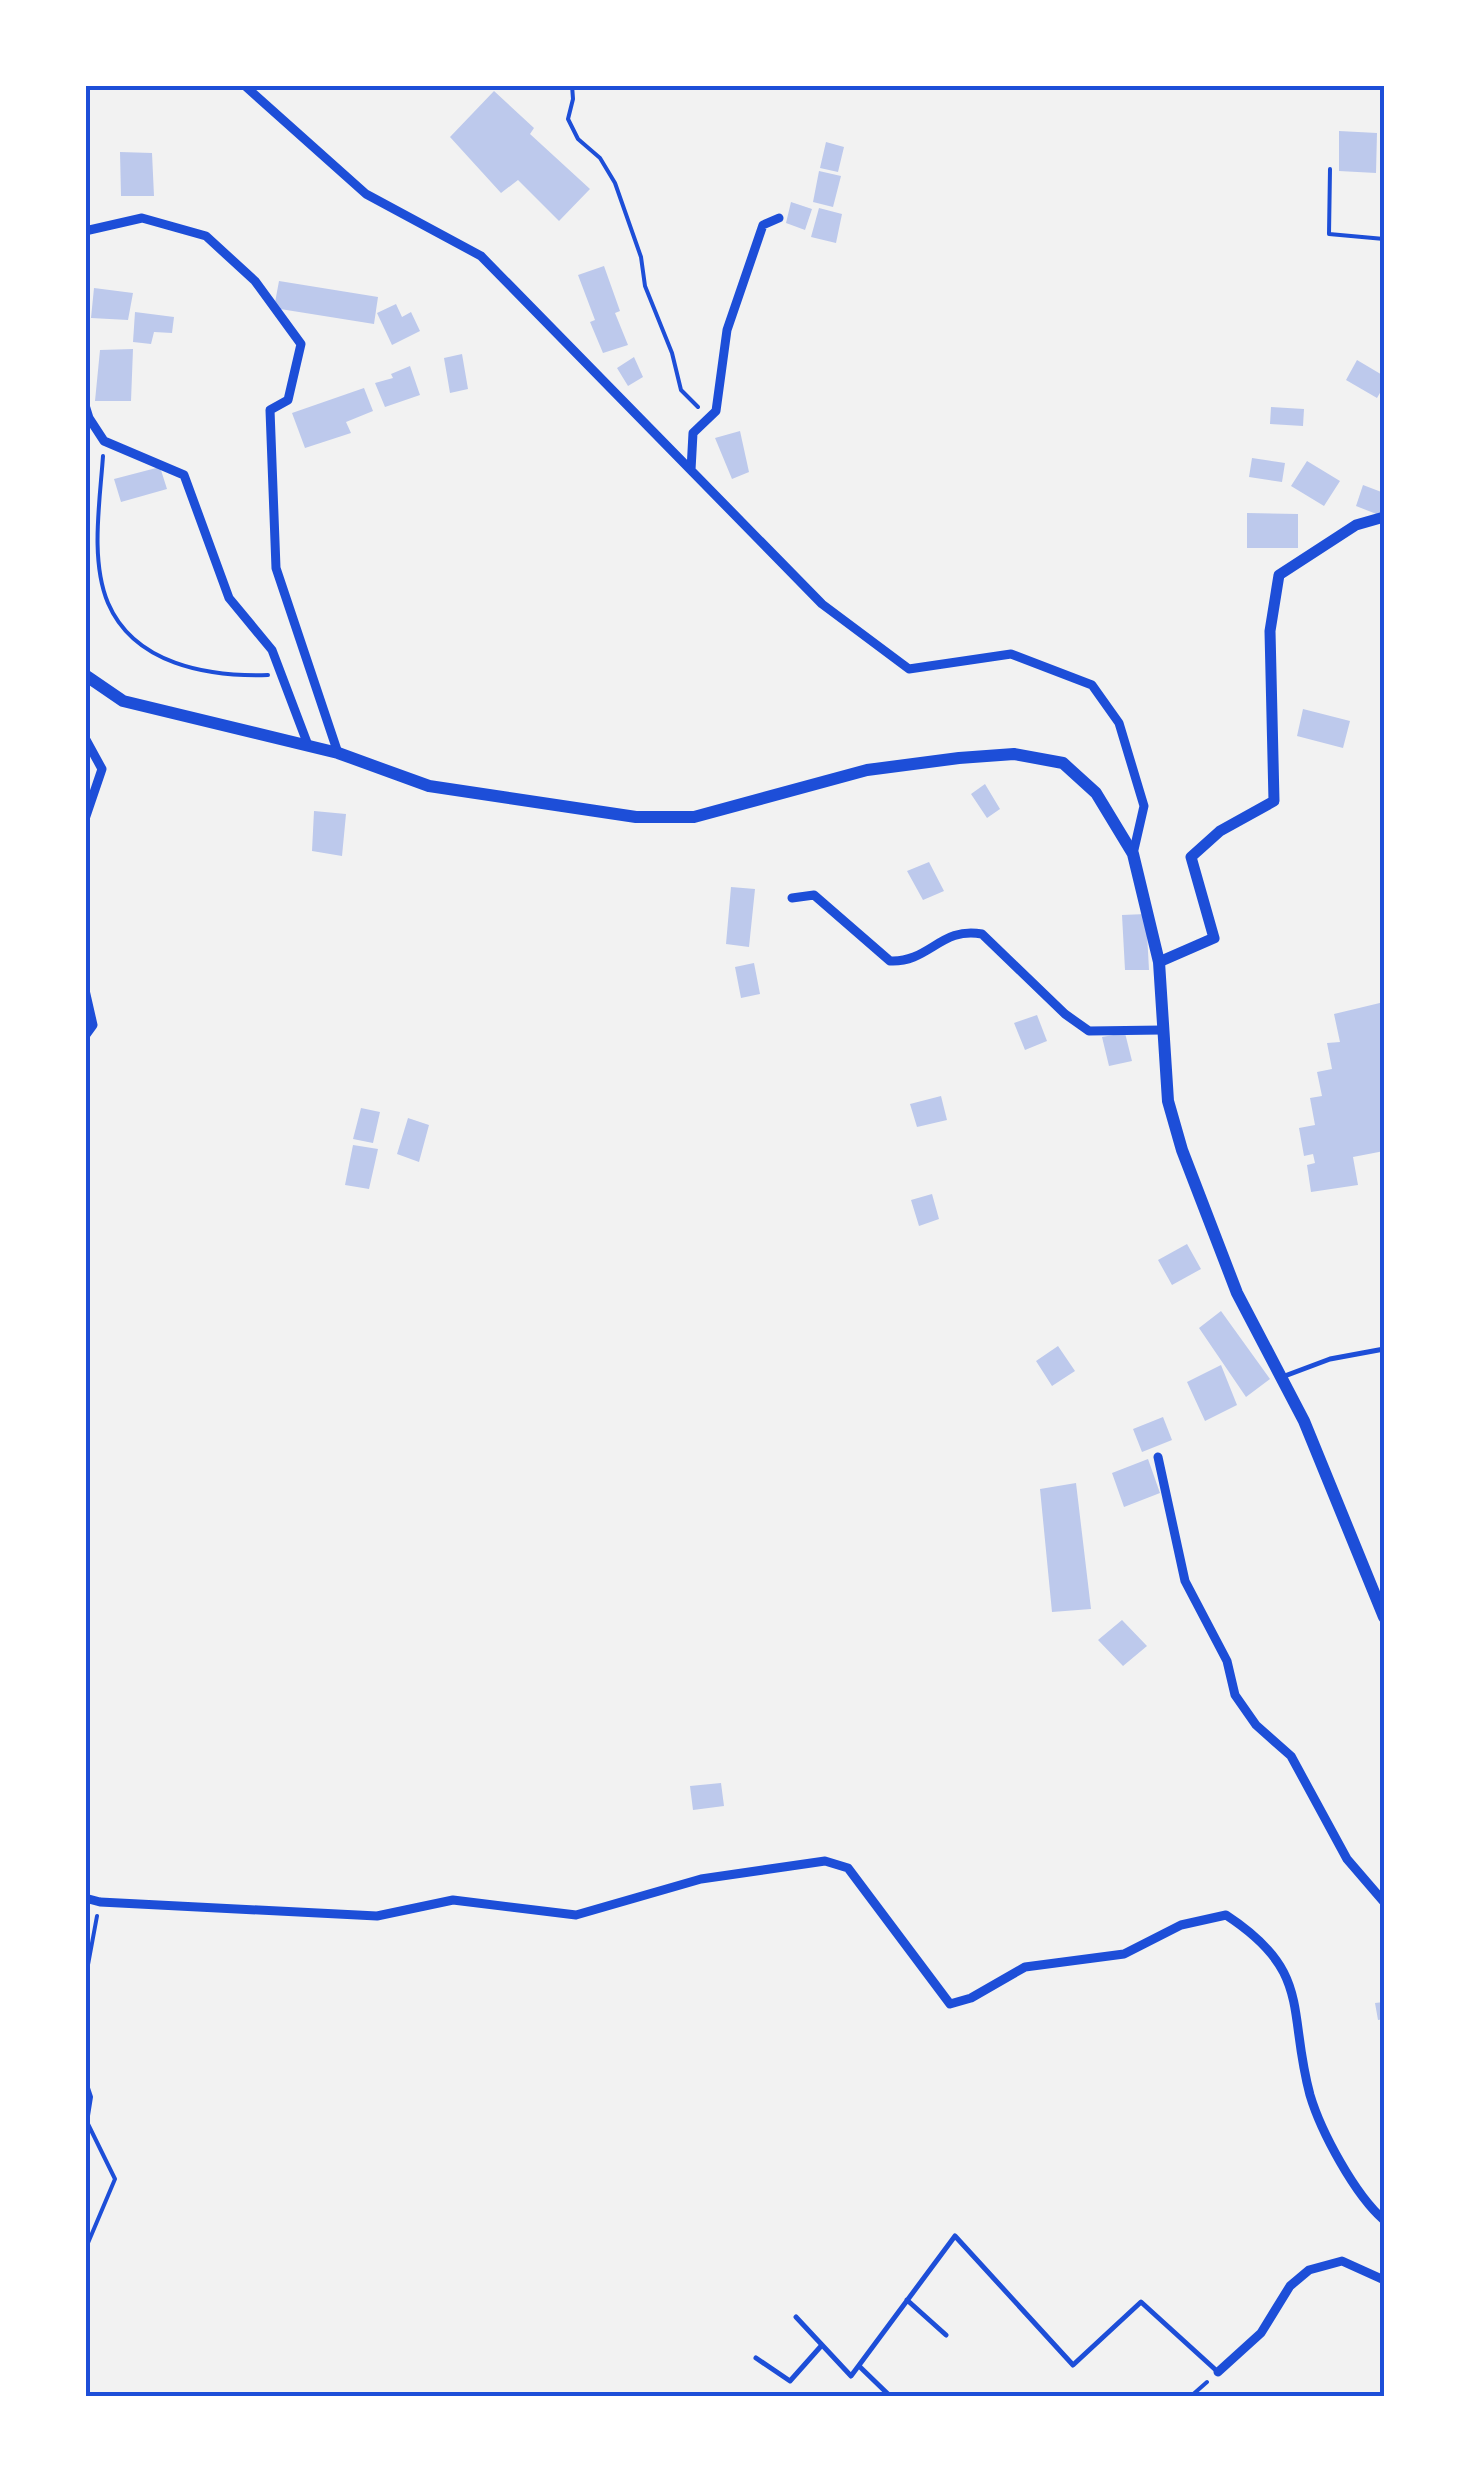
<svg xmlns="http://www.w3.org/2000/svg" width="1469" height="2482" font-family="'PT Sans Narrow',sans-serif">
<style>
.building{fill:#bdc9ec}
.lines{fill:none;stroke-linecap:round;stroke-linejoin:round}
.path{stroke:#1d4ed8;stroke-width:4}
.service{stroke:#1d4ed8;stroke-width:5}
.minor{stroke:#1d4ed8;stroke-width:9}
.tertiary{stroke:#1d4ed8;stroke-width:11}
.secondary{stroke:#1d4ed8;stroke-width:12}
.neatline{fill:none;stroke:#1d4ed8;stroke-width:4}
</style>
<rect width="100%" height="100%" fill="#f2f2f2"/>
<path class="building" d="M494,91l40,37 -4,6 60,55 -31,32 -41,-41 -17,13 -51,-56z
M1339,131l38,2 -1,40 -37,-2z
M826,142l18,5 -6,25 -18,-4z
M120,152l32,1 2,43h-33z
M819,171l22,5 -8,31 -20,-5z
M791,202l21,7 -7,21 -19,-7z
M819,208l23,6 -6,29 -25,-6z
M604,266l16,45 -5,2 13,32 -25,8 -13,-31 5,-2 -17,-45z
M279,281l99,16 -4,27 -100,-16z
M94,288l39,5 -5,27 -37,-2z
M396,304l6,13 9,-5 9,19 -28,14 -15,-32z
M135,312l39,5 -2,16 -18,-1 -3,12 -18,-2z
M133,349l-2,52h-36l5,-51z
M462,354l6,35 -18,4 -6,-35z
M634,357l9,20 -15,9 -11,-18z
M1357,360l27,16v10l-7,12 -31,-18z
M410,366l10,29 -35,12 -10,-24 18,-5 -2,-4z
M364,388l9,23 -27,11 5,11 -46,15 -13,-35z
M1271,407l33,2 -1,17 -33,-2z
M740,431l9,41 -17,7 -17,-41z
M1252,458l33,5 -3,19 -33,-5z
M1307,461l33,20 -16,25 -33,-20z
M160,467l7,22 -46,13 -7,-23z
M1363,485l21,8v24l-28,-11z
M1247,513l51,1v34h-51z
M1303,709l47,12 -7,27 -46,-12z
M985,784l15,25 -13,9 -16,-24z
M314,811l32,3 -4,42 -30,-5z
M929,862l15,29 -21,9 -16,-29z
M731,887l24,2 -6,58 -23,-3z
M1146,914l3,56h-24l-3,-55z
M754,963l6,31 -19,4 -6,-31z
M1384,1002v149l-31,6 5,28 -47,7 -4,-27 8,-2 -2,-9 -9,2 -5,-28 16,-3 -5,-27 12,-2 -5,-24 15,-3 -5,-26 13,-1 -6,-28z
M1037,1015l10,26 -22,9 -11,-27z
M1125,1033l7,28 -23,5 -7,-29z
M941,1096l6,24 -30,7 -7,-23z
M361,1108l19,4 -7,31 -20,-4z
M408,1118l21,7 -10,37 -22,-8z
M353,1145l25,4 -9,40 -24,-4z
M932,1194l7,25 -20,7 -8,-26z
M1187,1244l14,25 -29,16 -14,-25z
M1221,1311l49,68 -24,18 -47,-69z
M1058,1346l17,25 -23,15 -16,-25z
M1221,1365l16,40 -32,16 -18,-39z
M1163,1417l9,23 -30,12 -9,-23z
M1148,1459l12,34 -36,14 -12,-34z
M1076,1483l15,126 -39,3 -12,-123z
M1122,1620l25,26 -24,20 -25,-26z
M721,1783l3,23 -31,4 -3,-24z
M1384,2002v17l-6,1 -3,-17z"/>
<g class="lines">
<path class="path" d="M572,85l1,14 -5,20 10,20 22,19 15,25 26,74 4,29 27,67 9,37 17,17
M1330,169l-1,65 55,5
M103,456c-3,45 -13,104 5,147 26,61 99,74 160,72
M85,1981l12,-65
M85,2079l6,18 -4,25 28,57 -30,71
M85,2394l1,3
M1190,2397l17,-15"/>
<path class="service" d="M1282,1377l48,-18 54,-10
M907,2300l39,35
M796,2317l55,59 104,-140 118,129 68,-63 77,70
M756,2358l34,23 32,-36
M859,2366l32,31"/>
<path class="minor" d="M244,85l122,109 115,62 341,348 87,65 102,-15 81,31 27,38 25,83 -11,48
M85,231l57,-13 64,18 49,45 46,63 -13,56 -18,10 6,158 62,185
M85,405l4,13 15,23 80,34 45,123 43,52 36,95
M691,470l2,-37 23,-22 11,-81 36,-105 16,-7
M85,738l17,31 -17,50
M792,898l22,-3 76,66c39,2 51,-35 92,-27l83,80 24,17 73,-1
M85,990l8,35 -8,11
M1158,1457l27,124 42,80 8,34 21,30 35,31 56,103 37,43
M85,1898l15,4 277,14 76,-16 123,15 125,-36 124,-18 23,7 102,136 21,-6 54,-31 99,-13 57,-29 45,-10c87,57 61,95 84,180 11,37 45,100 74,125
M1218,2372l43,-39 29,-47 19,-16 33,-9 42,19"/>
<path class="tertiary" d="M1159,962l55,-24 -23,-81 29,-26 54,-30 -4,-170 9,-56 77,-50 28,-8"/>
<path class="secondary" d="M85,675l38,26 215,52 91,33 207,31h58l173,-47 92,-12 55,-4 49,9 33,30 37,61 26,108 9,139 14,49 55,143 67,128 80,196"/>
</g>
<rect width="1469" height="2482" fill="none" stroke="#ffffff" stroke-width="175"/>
<rect x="88" y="88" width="1294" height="2306" class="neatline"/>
</svg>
